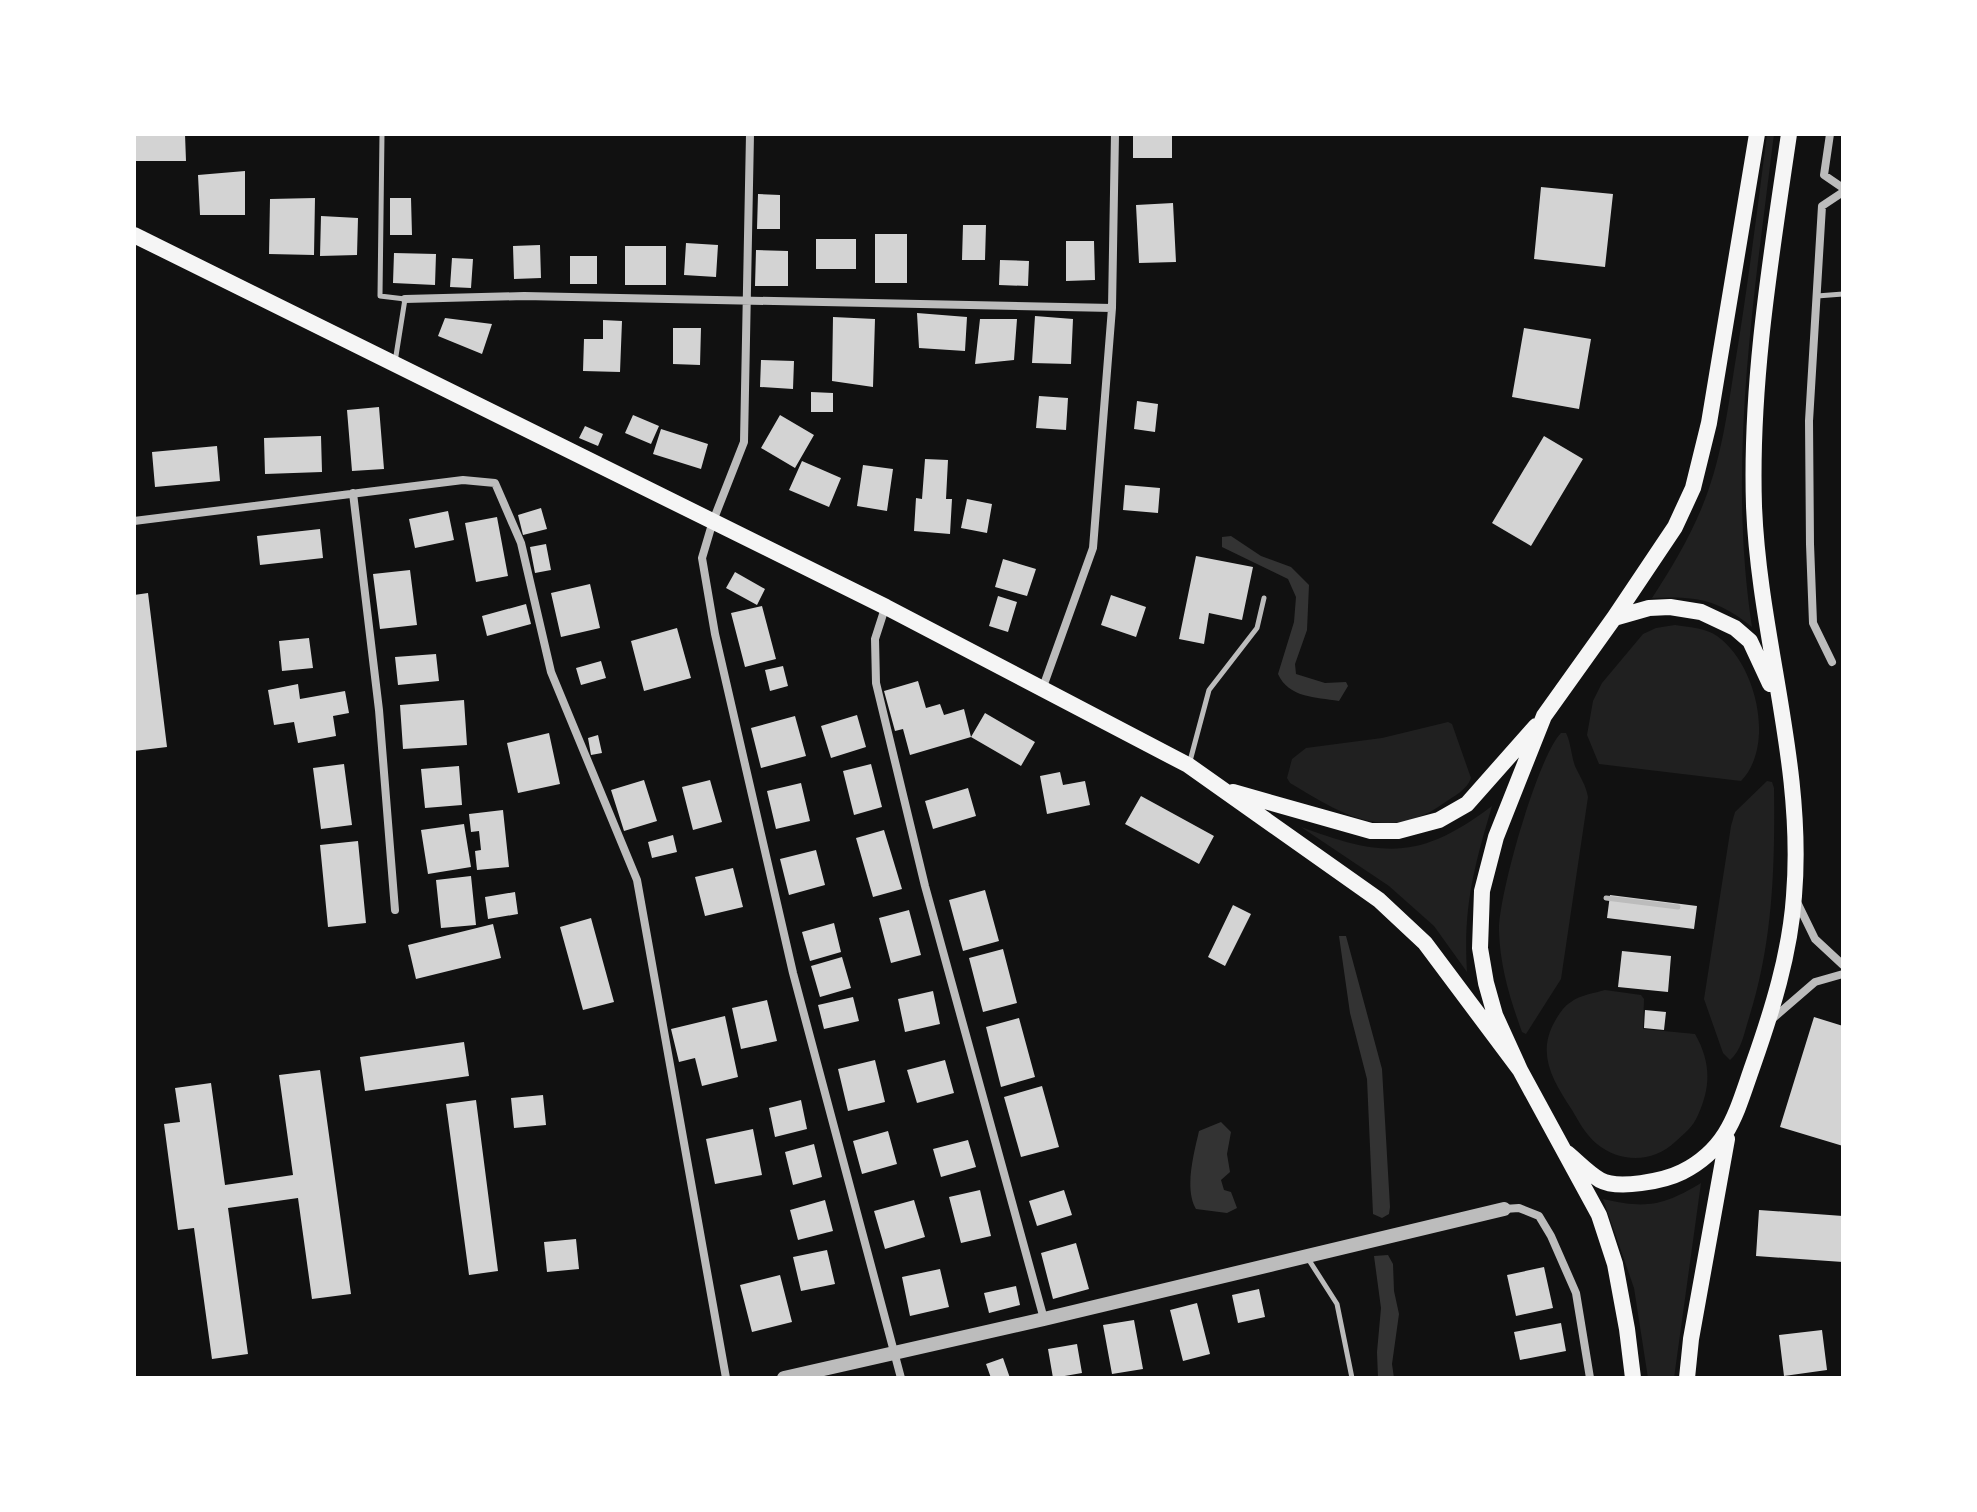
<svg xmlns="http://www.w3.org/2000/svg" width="1977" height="1512" font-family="'Golos Text',sans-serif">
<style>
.green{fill:#202020}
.water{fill:#333}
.building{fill:#d3d3d3}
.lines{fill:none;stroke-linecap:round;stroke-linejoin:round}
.service{stroke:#bcbcbc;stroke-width:5}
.minor{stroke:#bcbcbc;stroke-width:8}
.tertiary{stroke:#bcbcbc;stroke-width:14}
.primary{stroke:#f5f5f5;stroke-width:16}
</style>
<rect width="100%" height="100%" fill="#111"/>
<path class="green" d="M1767,134h7c-20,163 -47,329 -22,493 -34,-28 -57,-31 -100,-29 19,-29 37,-59 50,-91 18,-43 25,-91 32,-137 13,-78 23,-157 33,-236z
M1675,625c13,2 31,3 42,11 39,27 59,109 24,145l-142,-17 -12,-29 6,-34 9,-18 41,-49 13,-6z
M1448,722l4,2 19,54c-4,12 -17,18 -27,25 -57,41 -102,11 -154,-20l-3,-5 5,-19 14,-11 76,-10z
M1561,733h5c5,10 5,22 9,33 5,11 11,19 13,31l-27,182 -35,55 -4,-2c-12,-33 -22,-66 -23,-101 -1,-35 39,-175 62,-198z
M1767,781l5,1 2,6c1,80 -1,156 -26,233 -4,13 -7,30 -18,39l-7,-7 -19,-54 27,-173 4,-14z
M1492,806c-18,61 -29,101 -25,166l-33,-46 -45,-40 -88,-59c82,30 118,34 191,-21z
M1605,990l36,5 3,4 -1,30 52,5c16,28 16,52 3,81 -5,12 -14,19 -23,27 -22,21 -55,21 -78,2 -11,-9 -18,-22 -25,-34 -19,-29 -36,-56 -17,-89 4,-7 9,-15 16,-19 9,-7 24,-9 34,-12z
M1701,1183l-27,195h-26l-14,-90 -31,-89c43,10 60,7 98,-16z"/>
<path class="water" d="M1231,536l30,20 30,11 18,18 -2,45 -12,34 1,10 29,9 21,-1 2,4 -9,15c-24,-4 -50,-3 -61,-27l16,-52 2,-25 -8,-18 -66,-32v-10z
M1339,936h7l36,133 8,138 -1,7 -7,4 -9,-4 -6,-135 -17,-66z
M1221,1122l10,10 -4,22 3,18 -9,8 3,10 7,2 6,16 -10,5 -31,-4c-12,-20 -2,-56 3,-78z
M1388,1255l5,9 1,27 5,23 -7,50 2,14h-16l-1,-26 4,-44 -7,-52z"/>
<path class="building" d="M134,134h51l1,27h-52z
M1133,134h39v24h-39z
M245,171v44h-45l-2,-40z
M1541,187l72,7 -8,73 -71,-8z
M758,194l22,1v34h-23z
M315,198l-1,57 -45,-1 1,-55z
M390,198h21l1,37h-22z
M1173,203l3,59 -37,1 -3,-58z
M321,216l37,2 -1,37 -37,1z
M963,225h23l-1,35h-23z
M875,234h32v49h-32z
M816,239h40v30h-40z
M1066,241h28l1,39 -29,1z
M686,243l32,2 -2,32 -32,-2z
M540,245l1,33 -27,1 -1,-33z
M625,246h41v39h-41z
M756,250l32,1v35h-33z
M394,253l42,1 -1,31 -42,-2z
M570,256h27v28h-27z
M452,258l21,1 -2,29 -21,-1z
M1000,260l29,1 -1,25 -29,-1z
M917,313l50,4 -2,34 -46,-3z
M1035,316l38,3 -2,45 -39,-1z
M833,317l42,2 -2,68 -41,-6z
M445,318l47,6 -10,30 -44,-18z
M980,319h37l-3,41 -39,4z
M603,320l19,1 -2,51 -37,-1 1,-32h19z
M673,328h28l-1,37 -27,-1z
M1524,328l67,11 -12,70 -67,-12z
M761,360l33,1 -1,28 -33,-2z
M811,392l22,1v19h-22z
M1039,396l29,2 -2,32 -30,-2z
M1137,401l21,3 -3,28 -21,-3z
M379,407l5,62 -32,2 -5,-61z
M633,415l26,11 -8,18 -26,-11z
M780,415l34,20 -19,33 -34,-20z
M585,426l18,8 -5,12 -19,-8z
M661,429l47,15 -7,25 -48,-15z
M321,436l1,36 -57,2 -1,-36z
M1544,436l39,23 -52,87 -39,-23z
M217,446l3,35 -65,6 -3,-35z
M925,459l23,1 -2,39h6l-2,35 -36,-3 2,-33 6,1z
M802,461l39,17 -12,29 -40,-17z
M863,465l30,4 -6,42 -30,-5z
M1125,485l35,3 -2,25 -35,-3z
M967,499l25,5 -5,29 -26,-5z
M541,508l6,21 -24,6 -5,-20z
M448,511l6,29 -39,8 -6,-29z
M497,517l11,59 -32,6 -11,-59z
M320,529l3,29 -63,7 -3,-29z
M546,544l5,26 -16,3 -5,-26z
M1196,556l57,11 -11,53 -33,-7 -5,31 -25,-5z
M1003,559l33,10 -9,27 -32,-9z
M410,570l7,55 -37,4 -7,-55z
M735,572l30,17 -8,16 -31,-17z
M590,584l10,44 -39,9 -10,-44z
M148,593l19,154 -33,4v-156z
M1111,595l35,12 -10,30 -35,-12z
M998,596l19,6 -9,30 -19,-6z
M526,604l5,20 -44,12 -5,-20z
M762,606l14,53 -31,8 -14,-54z
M677,628l14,50 -47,13 -13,-50z
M309,638l4,30 -31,3 -3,-30z
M436,654l3,27 -41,4 -3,-28z
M601,661l5,17 -25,7 -5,-17z
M783,666l5,20 -18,5 -5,-21z
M918,681l8,27 14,-4 4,11 20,-6 7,28 -61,18 -7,-26 -8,2 -11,-40z
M298,684l2,15 45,-8 4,22 -16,3 3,20 -38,7 -4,-21 -20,3 -6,-35z
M464,700l3,45 -64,4 -3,-44z
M985,713l50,29 -14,24 -50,-29z
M857,715l9,32 -35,11 -10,-32z
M795,716l11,40 -45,12 -10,-40z
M549,733l11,51 -42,9 -11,-50z
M598,735l4,18 -11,2 -3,-17z
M344,764l8,61 -31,4 -8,-61z
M871,764l11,43 -28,8 -11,-44z
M459,766l3,39 -37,3 -4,-39z
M1060,772l3,13 22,-4 5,24 -43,9 -7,-38z
M644,780l13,41 -33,10 -13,-41z
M710,780l12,42 -29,8 -11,-43z
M801,783l9,38 -34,8 -9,-38z
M968,788l8,28 -43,13 -8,-28z
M1141,796l73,40 -15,28 -74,-40z
M503,810l6,57 -32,3 -2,-19 6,-1 -2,-19 -8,1 -2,-18z
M464,824l7,43 -43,7 -7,-44z
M884,830l18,59 -29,8 -17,-59z
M673,835l4,17 -25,6 -4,-16z
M358,841l8,82 -38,4 -8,-82z
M816,850l9,35 -36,10 -9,-36z
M733,868l10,39 -38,9 -10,-39z
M471,876l5,49 -35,3 -5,-48z
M985,890l14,51 -36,10 -14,-51z
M515,892l3,22 -30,5 -3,-22z
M1610,895l87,11 -3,23 -87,-11z
M1233,905l18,9 -26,52 -17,-9z
M909,910l12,45 -30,8 -12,-45z
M591,918l23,84 -31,8 -23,-83z
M834,923l7,29 -31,9 -8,-29z
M493,924l8,34 -85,21 -8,-34z
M1003,949l14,54 -34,9 -14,-54z
M1622,951l49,5 -3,36 -50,-5z
M842,957l9,31 -31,9 -9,-31z
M933,991l7,33 -35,8 -7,-33z
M853,997l6,24 -35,8 -6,-24z
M767,1000l10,41 -36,8 -9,-41z
M1645,1010l21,2 -2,18 -20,-2z
M725,1016l13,61 -36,9 -7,-28 -16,4 -8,-33z
M1814,1017l29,9v120l-63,-19z
M1019,1018l16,59 -34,10 -15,-60z
M464,1042l5,34 -104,15 -5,-34z
M875,1060l10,42 -37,9 -10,-42z
M945,1060l9,33 -37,10 -10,-33z
M320,1070l31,224 -39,5 -14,-101 -70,10 20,146 -36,5 -18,-131 -16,2 -14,-106 16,-2 -5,-34 36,-5 14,102 68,-10 -14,-100z
M1042,1086l17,61 -38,10 -17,-60z
M543,1095l3,30 -32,3 -3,-30z
M476,1100l22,171 -29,4 -23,-171z
M801,1100l6,29 -32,8 -6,-29z
M753,1129l9,46 -47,9 -9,-45z
M888,1131l9,33 -35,10 -9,-33z
M968,1140l8,27 -35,10 -8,-28z
M814,1144l8,33 -29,8 -8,-33z
M980,1190l11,46 -30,7 -12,-46z
M1064,1190l8,25 -35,11 -8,-25z
M825,1200l8,31 -35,9 -8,-30z
M914,1200l11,37 -40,12 -11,-38z
M1759,1210l84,6v46l-87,-6z
M576,1239l3,30 -32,3 -3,-30z
M1076,1243l13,46 -36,10 -12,-46z
M827,1250l8,34 -34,7 -8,-34z
M1544,1267l9,41 -37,8 -9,-41z
M940,1269l9,38 -39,9 -8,-39z
M780,1275l12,47 -40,10 -12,-47z
M1016,1286l4,19 -31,8 -5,-20z
M1259,1289l6,28 -27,6 -6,-28z
M1197,1303l13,51 -27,7 -13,-51z
M1134,1320l9,49 -31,5 -9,-49z
M1561,1323l5,28 -46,9 -6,-28z
M1822,1330l5,40 -43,6 -5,-41z
M1077,1344l5,29 -29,5 -5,-29z
M1003,1358l7,20h-19l-5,-14z"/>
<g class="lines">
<path class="service" d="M382,134l-2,162 25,3 -10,63
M1817,296l26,-2
M1190,761l19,-71 48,-62 7,-30
M1606,898l72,9
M1307,1257l30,47 15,74"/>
<path class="minor" d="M750,134l-6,308 -31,79 -11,37 13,76 78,339 108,405
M1830,134l-6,41 19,13
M405,299l119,-3 588,12
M353,493l26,217 16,200
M134,521l329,-41 32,3 26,60 30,129 86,208 89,498
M885,608l-10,31 1,44 49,203 119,433
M1832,662l-19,-39 -3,-79 -1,-123 13,-215 21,-14
M1043,687l50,-139 19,-240 3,-174
M1797,902l18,37 28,26
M1771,1020l44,-38 28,-8
M1504,1209l15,-1 20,8 12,20 25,57 14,85"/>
<path class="tertiary" d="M784,1378l260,-59 460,-110"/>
<path class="primary" d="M134,235l752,372 302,158 191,135 46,43 95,127
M1614,618l61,-91 18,-39 16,-65 48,-289
M1233,792l138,39h27l41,-11 28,-16 69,-78
M1567,1153c11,9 21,20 33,27 18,10 64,1 82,-8 47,-24 54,-59 71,-107 19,-54 37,-111 41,-169 11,-132 -35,-259 -40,-390 -4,-124 17,-249 35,-372
M1633,1378l-6,-49 -12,-65 -16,-49 -79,-145 -25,-55 -9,-32 -6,-35 2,-57 14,-54 48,-121 70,-98 35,-10 21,-1 31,5 34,16 15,13 20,43
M1687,1378l4,-39 36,-200"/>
</g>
<rect width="1977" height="1512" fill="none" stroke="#ffffff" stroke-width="272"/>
</svg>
